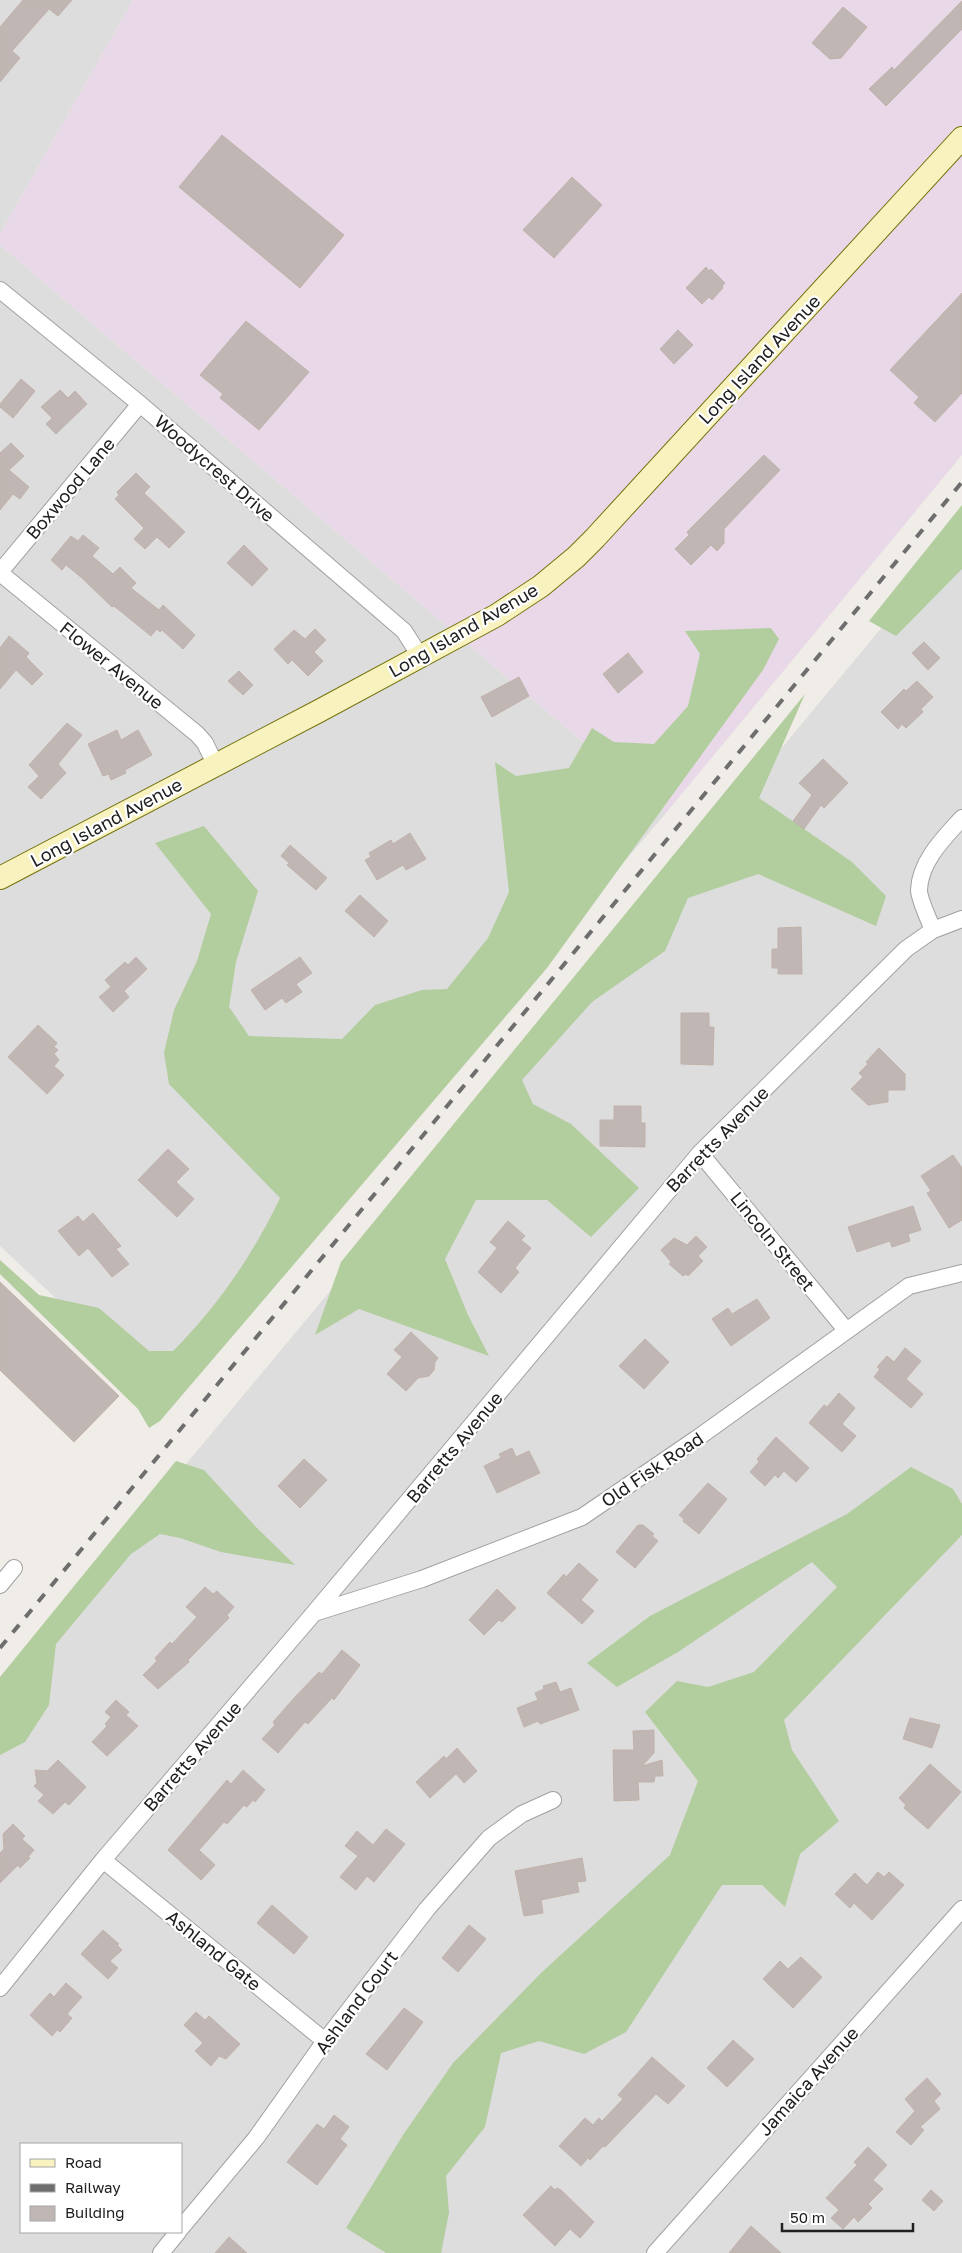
<svg xmlns="http://www.w3.org/2000/svg" width="962" height="2253" font-family="'Golos Text',sans-serif">
<style>
.residential{fill:#dedddd;fill-rule:evenodd}
.industrial{fill:#e9d9e8}
.forest{fill:#b2cd9e}
.building{fill:#c0b7b4;stroke:#c1b1aa}
.lines{fill:none;stroke-linecap:round;stroke-linejoin:round}
.street-casing{stroke:#a1a1a1;stroke-width:18}
.secondary-casing{stroke:#73720b;stroke-width:24}
.street{stroke:#fff;stroke-width:16}
.secondary{stroke:#f7f2be;stroke-width:22}
.rail{stroke:#6e6e6e;stroke-width:4;stroke-dasharray:10 10;stroke-linecap:butt}
.labels{text-anchor:middle;dominant-baseline:central;stroke-width:4.5;stroke-linejoin:round;paint-order:stroke}
.street-label{font-size:18px;fill:#202020;stroke:#fff}
</style>
<rect width="100%" height="100%" fill="#f0ece7"/>
<path class="residential" d="M0,0h133l-133,234z
M0,245l666,568 -502,587 -164,-154z
M962,531v1722h-962v-565zM21,2144h160v88h-160z"/>
<path class="industrial" d="M133,0h829v455l-296,358 -666,-568v-11z"/>
<path class="forest" d="M962,505v64l-66,67 -27,-15z
M771,628l8,11 -16,31 -216,298 -387,453 -11,7 -11,-19 -138,-135v-14l39,35 60,13 50,43h24c44,-44 80,-96 107,-153l-111,-114 -5,-31 10,-43 23,-49 14,-47 -56,-71 49,-17 54,65 -22,71 -7,45 20,29 93,3 33,-34 47,-15 25,-1 41,-51 21,-46 -14,-130 21,14 53,-8 23,-40 22,14 40,2 34,-38 12,-52 -15,-23z
M805,694l-46,104 93,64 34,34 -10,30 -118,-52 -70,24 -23,53 -73,51 -70,78 11,24 38,20 68,64 -48,49 -44,-37h-71l-31,59 23,56 21,41 -130,-47 -44,26 26,-73z
M176,1461l28,9 53,58 38,37 -74,-13 -41,-14 -20,-4 -29,20 -75,90 -7,61 -24,37 -25,13v-78z
M911,1467l42,22 9,15v31l-178,185 8,30 47,71 -39,33 -15,53 -23,-22h-40l-96,147 -42,22 -45,-13 -38,12 -16,74 -39,49 3,37 -8,40h-55l-40,-25 57,-93 50,-72 88,-90 129,-118 28,-74 -53,-69 32,-31 31,6 46,-15 83,-85 -25,-25 -134,90 -61,35 -30,-24 63,-47 197,-102z"/>
<path class="building" d="M23,0h49l-14,16 -9,-7 -37,42 8,7 -20,24v-55z
M962,1v28l-76,77 -17,-17 23,-22 2,3z
M843,7l24,20 -26,31 -11,1 -18,-16z
M222,135l122,100 -44,53 -121,-101z
M572,177l30,28 -48,53 -31,-28z
M706,267l3,4 2,-2 14,14 -3,3 1,2 -11,12 -3,-3 -7,7 -16,-16z
M962,293v100l-27,29 -21,-19 5,-6 -29,-27z
M246,321l63,51 -50,58 -39,-32 3,-4 -23,-19z
M678,330l15,15 -19,19 -14,-15z
M21,379l14,12 -22,27 -13,-11v-3z
M60,390l8,8 7,-7 12,13 -31,30 -10,-10 6,-6 -11,-11z
M11,443l13,13 -15,14 20,17 -9,12 -7,-5 -13,16v-57z
M764,455l16,15 -56,59v14l-7,8 -6,-6 -20,20 -16,-16 14,-14 -2,-3z
M136,473l14,14 -6,6 41,39 -16,16 -12,-11 -12,12 -11,-10 10,-11 -29,-29 4,-4 -2,-3z
M83,535l16,13 -7,8 21,18 7,-7 16,16 -5,5 28,22 4,-5 32,30 -12,14 -21,-19 -2,2 -3,-3 -6,7 -37,-30 -2,1 -30,-29 -16,-13 -4,5 -11,-10 20,-24 7,5z
M244,545l24,24 -16,17 -25,-23z
M315,629l11,11 -12,12 9,9 -15,15 -16,-16 -4,4 -14,-15 20,-19 11,9z
M9,636l20,17 -3,4 17,17 -11,11 -16,-15 -16,19v-41z
M924,642l16,16 -12,12 -16,-17z
M628,653l15,19 -25,21 -15,-19z
M239,671l14,14 -10,10 -15,-14z
M519,677l10,19 -37,21 -11,-20z
M917,681l16,16 -12,12 2,3 -17,16 -4,-4 -4,5 -17,-17 23,-23 2,2z
M67,723l15,12 -24,29 8,9 -25,26 -13,-12 11,-11 -10,-11z
M117,730l4,10 17,-10 14,25 -27,15 1,3 -15,7 -2,-6 -6,2 -15,-32z
M823,759l25,24 -24,25 -3,-3 -17,24 -11,-8 19,-26 -13,-12z
M410,833l16,26 -20,11 -3,-5 -26,15 -12,-20 6,-3 -2,-4 22,-13 2,4z
M290,845l37,33 -11,12 -29,-25 2,-2 -8,-7z
M360,895l28,26 -14,16 -29,-26z
M801,927l1,47h-24v-6h-6v-19h6v-21z
M136,957l11,12 -23,22 5,6 -16,15 -14,-15 12,-10 -6,-7 20,-18 3,3z
M300,957l12,16 -16,11 6,8 -16,11 -4,-5 -17,12 -14,-20z
M681,1013h28v14h5l-1,38 -32,-1z
M38,1025l19,18 -3,4 4,3 -4,4 5,6 -5,6 10,9 -17,19 -39,-37z
M879,1048l26,26v16h-17v12l-20,3 -17,-16 12,-12 -4,-4 9,-9 -2,-2z
M614,1106h27v17h4v24l-45,-1v-26h14z
M168,1149l21,20 -13,13 18,17 -17,18 -39,-37z
M953,1155l9,13v52l-13,8 -22,-35 4,-2 -10,-15z
M913,1206l8,24 -13,4 2,7 -18,6 -2,-6 -33,11 -9,-25z
M93,1213l28,33 -5,3 13,15 -17,13 -24,-29 -9,8 -21,-25 20,-15 5,6z
M508,1221l17,15 -4,4 10,8 -16,20 4,4 -18,21 -23,-21 19,-24 -7,-6z
M696,1236l11,11 -9,9 5,5 -15,15 -2,-2 -3,2 -14,-12 2,-2 -10,-12 13,-12 13,7z
M0,1282l119,114 -45,46 -74,-72z
M757,1299l13,19 -39,28 -19,-27 16,-11 4,6z
M411,1332l27,26 -3,4 -1,8 -5,6 -11,2 -12,13 -19,-17 15,-17 -8,-7z
M645,1339l24,23 -25,27 -25,-23z
M905,1348l16,13 -15,18 17,15 -12,14 -37,-31 6,-8 -3,-2 10,-11 7,6z
M839,1393l16,15 -13,16 14,12 -14,16 -33,-29 15,-18 3,2z
M776,1437l33,31 -13,14 -12,-11 -6,7 -3,-3 -10,11 -15,-14 9,-10 -2,-3z
M512,1448l4,9 13,-6 11,22 -43,20 -13,-27 17,-8 -2,-4z
M304,1459l23,21 -27,28 -22,-22z
M708,1483l19,16 -28,35 -16,-13 1,-2 -5,-4z
M638,1525h5l11,9 -2,2 6,5 -23,27 -19,-16z
M579,1563l19,17 -17,20 13,11 -12,13 -35,-31 17,-19 2,3z
M205,1587l8,7 4,-3 17,16 -7,8 2,3 -41,42 1,2 -31,27 -15,-14 14,-14 -2,-3 15,-16 2,2 25,-27 -11,-10z
M497,1589l19,19 -14,14 -3,-2 -15,15 -15,-15z
M342,1650l18,15 -26,35 -2,-2 -24,26 -3,-2 -27,31 -16,-14 13,-14 -2,-3 22,-25 24,-25 3,2z
M556,1682l4,10 11,-4 8,22 -39,14 -2,-3 -14,6 -7,-19 21,-8 -3,-7 9,-4 -1,-3z
M116,1700l13,12 -3,3 12,11 -31,30 -15,-14 15,-16 -2,-2 6,-7 -6,-5z
M910,1718l30,7 -8,23 -29,-9z
M654,1730v23l-12,13 20,-6 1,16h-8l-1,6h-16l1,18 -25,1 -1,-51h21l-1,-19z
M457,1748l20,23 -13,12 -8,-9 -26,24 -14,-16 28,-26 2,3z
M58,1760l28,27 -17,18 -4,-3 -12,12 -15,-13 6,-6 -10,-9 3,-3 -2,-13 12,1z
M930,1764l31,28 -33,37 -24,-21 2,-3 -7,-7z
M243,1770l22,20 -10,12 -2,-2 -6,7 -3,-2 -17,19 -3,-2 -25,28 16,15 -14,15 -33,-30 59,-70 4,4z
M13,1824l12,12 -3,3 12,11 -6,7 2,1 -10,10 -2,-3 -18,18v-30l4,-4 -1,-15z
M386,1829l19,15 -31,38 -7,-6 -11,14 -16,-13 18,-21 -13,-10 12,-15 16,14z
M582,1858l4,23 -9,1 2,10 -38,8 2,13 -19,3 -9,-45z
M878,1872l6,5 5,-5 15,13 -32,35 -18,-17 -4,5 -15,-14 20,-21 12,12z
M272,1905l36,32 -14,17 -37,-31z
M469,1925l17,14 -28,33 -16,-14z
M103,1930l16,14 -2,1 5,5 -12,11 8,7 -10,11 -27,-25z
M801,1957l21,20 -29,31 -30,-29 17,-18 8,8z
M66,1983l16,14 -15,17 5,4 -12,14 -3,-2 -5,6 -22,-21 20,-22 4,4z
M404,2008l19,14 -36,48 -21,-16z
M196,2012l9,8 4,-4 31,28 -14,15 -7,-3 -8,10 -16,-15 8,-8 -19,-18z
M733,2040l21,19 -27,28 -20,-19z
M652,2057l33,29 -17,18 -12,-10 -51,53 -2,-1 -13,14 -2,-2 -7,8 -22,-20 26,-28 8,7 6,-7 3,3 21,-22 -5,-4z
M927,2078l14,16 -7,7 6,8 -20,18 4,3 -13,15 -15,-13 19,-21 -10,-12z
M334,2115l15,12 -9,12 7,6 -30,40 -30,-23 30,-38 7,5z
M868,2147l19,18 -14,15 10,9 -15,15 4,4 -14,14 -4,-5 -11,12 -12,-11 8,-8 -13,-12 31,-33 -3,-3z
M551,2186l4,4 2,-2 4,2 33,32 -14,16 -10,-9 -15,17 -32,-31z
M931,2190l12,11 -9,10 -12,-11z
M751,2226l30,27h-52z
M229,2237l18,16h-32z"/>
<g class="lines">
<g class="street-casing">
<path id="street" d="M0,290l140,114 264,227 16,25
M0,572l140,-168
M0,573l197,161 8,9 10,21
M933,930c-4,-10 -14,-31 -14,-40 1,-29 25,-52 43,-72
M700,1153l146,177
M0,1585l14,-17
M314,1613l108,-34 160,-62 117,-80 210,-151 53,-13
M103,1860l222,181
M0,1988l103,-128 211,-247 386,-460 206,-204 27,-19 29,-11
M181,2228l75,-90 69,-97 102,-132 62,-71 33,-24 31,-14
M161,2253l17,-21
M655,2253l307,-344"/>
</g>
<g class="secondary-casing">
<path id="secondary" d="M0,878l319,-167 178,-96 44,-29 35,-29 19,-19 367,-400"/>
</g>
<use href="#street" class="street"/>
<use href="#secondary" class="secondary"/>
<path class="rail" d="M0,1648l962,-1166"/>
</g>
<g class="labels">
<g class="street-label">
<text transform="translate(759 359) rotate(-47)">Long Island Avenue</text>
<text transform="translate(215 468) rotate(41)">Woodycrest Drive</text>
<text transform="translate(70 488) rotate(-50)">Boxwood Lane</text>
<text transform="translate(463 630) rotate(-30)">Long Island Avenue</text>
<text transform="translate(112 665) rotate(39)">Flower Avenue</text>
<text transform="translate(106 822) rotate(-28)">Long Island Avenue</text>
<text transform="translate(717 1139) rotate(-46)">Barretts Avenue</text>
<text transform="translate(773 1241) rotate(51)">Lincoln Street</text>
<text transform="translate(454 1447) rotate(-50)">Barretts Avenue</text>
<text transform="translate(652 1469) rotate(-34)">Old Fisk Road</text>
<text transform="translate(192 1756) rotate(-49)">Barretts Avenue</text>
<text transform="translate(214 1950) rotate(39)">Ashland Gate</text>
<text transform="translate(356 2002) rotate(-53)">Ashland Court</text>
<text transform="translate(808 2081) rotate(-48)">Jamaica Avenue</text>
</g>
</g>
<rect x="20" y="2143" width="162" height="90" fill="#ffffff" stroke="#a6a6a6"/>
<rect x="30" y="2159" width="25" height="8" fill="#f7f2be" stroke="#a6a6a6"/>
<text x="65" y="2168" font-size="15" fill="#202020">Road</text>
<rect x="30" y="2184" width="25" height="8" fill="#6e6e6e" stroke="#a6a6a6"/>
<text x="65" y="2193" font-size="15" fill="#202020">Railway</text>
<rect x="30" y="2206" width="25" height="15" fill="#c0b7b4" stroke="#a6a6a6"/>
<text x="65" y="2218" font-size="15" fill="#202020">Building</text>
<path d="M782 2223v8h131v-8" fill="none" stroke="#202020" stroke-width="2.5"/>
<text x="790" y="2223" font-size="15" fill="#202020" stroke="#ffffff" stroke-width="4" paint-order="stroke">50 m</text>
</svg>
